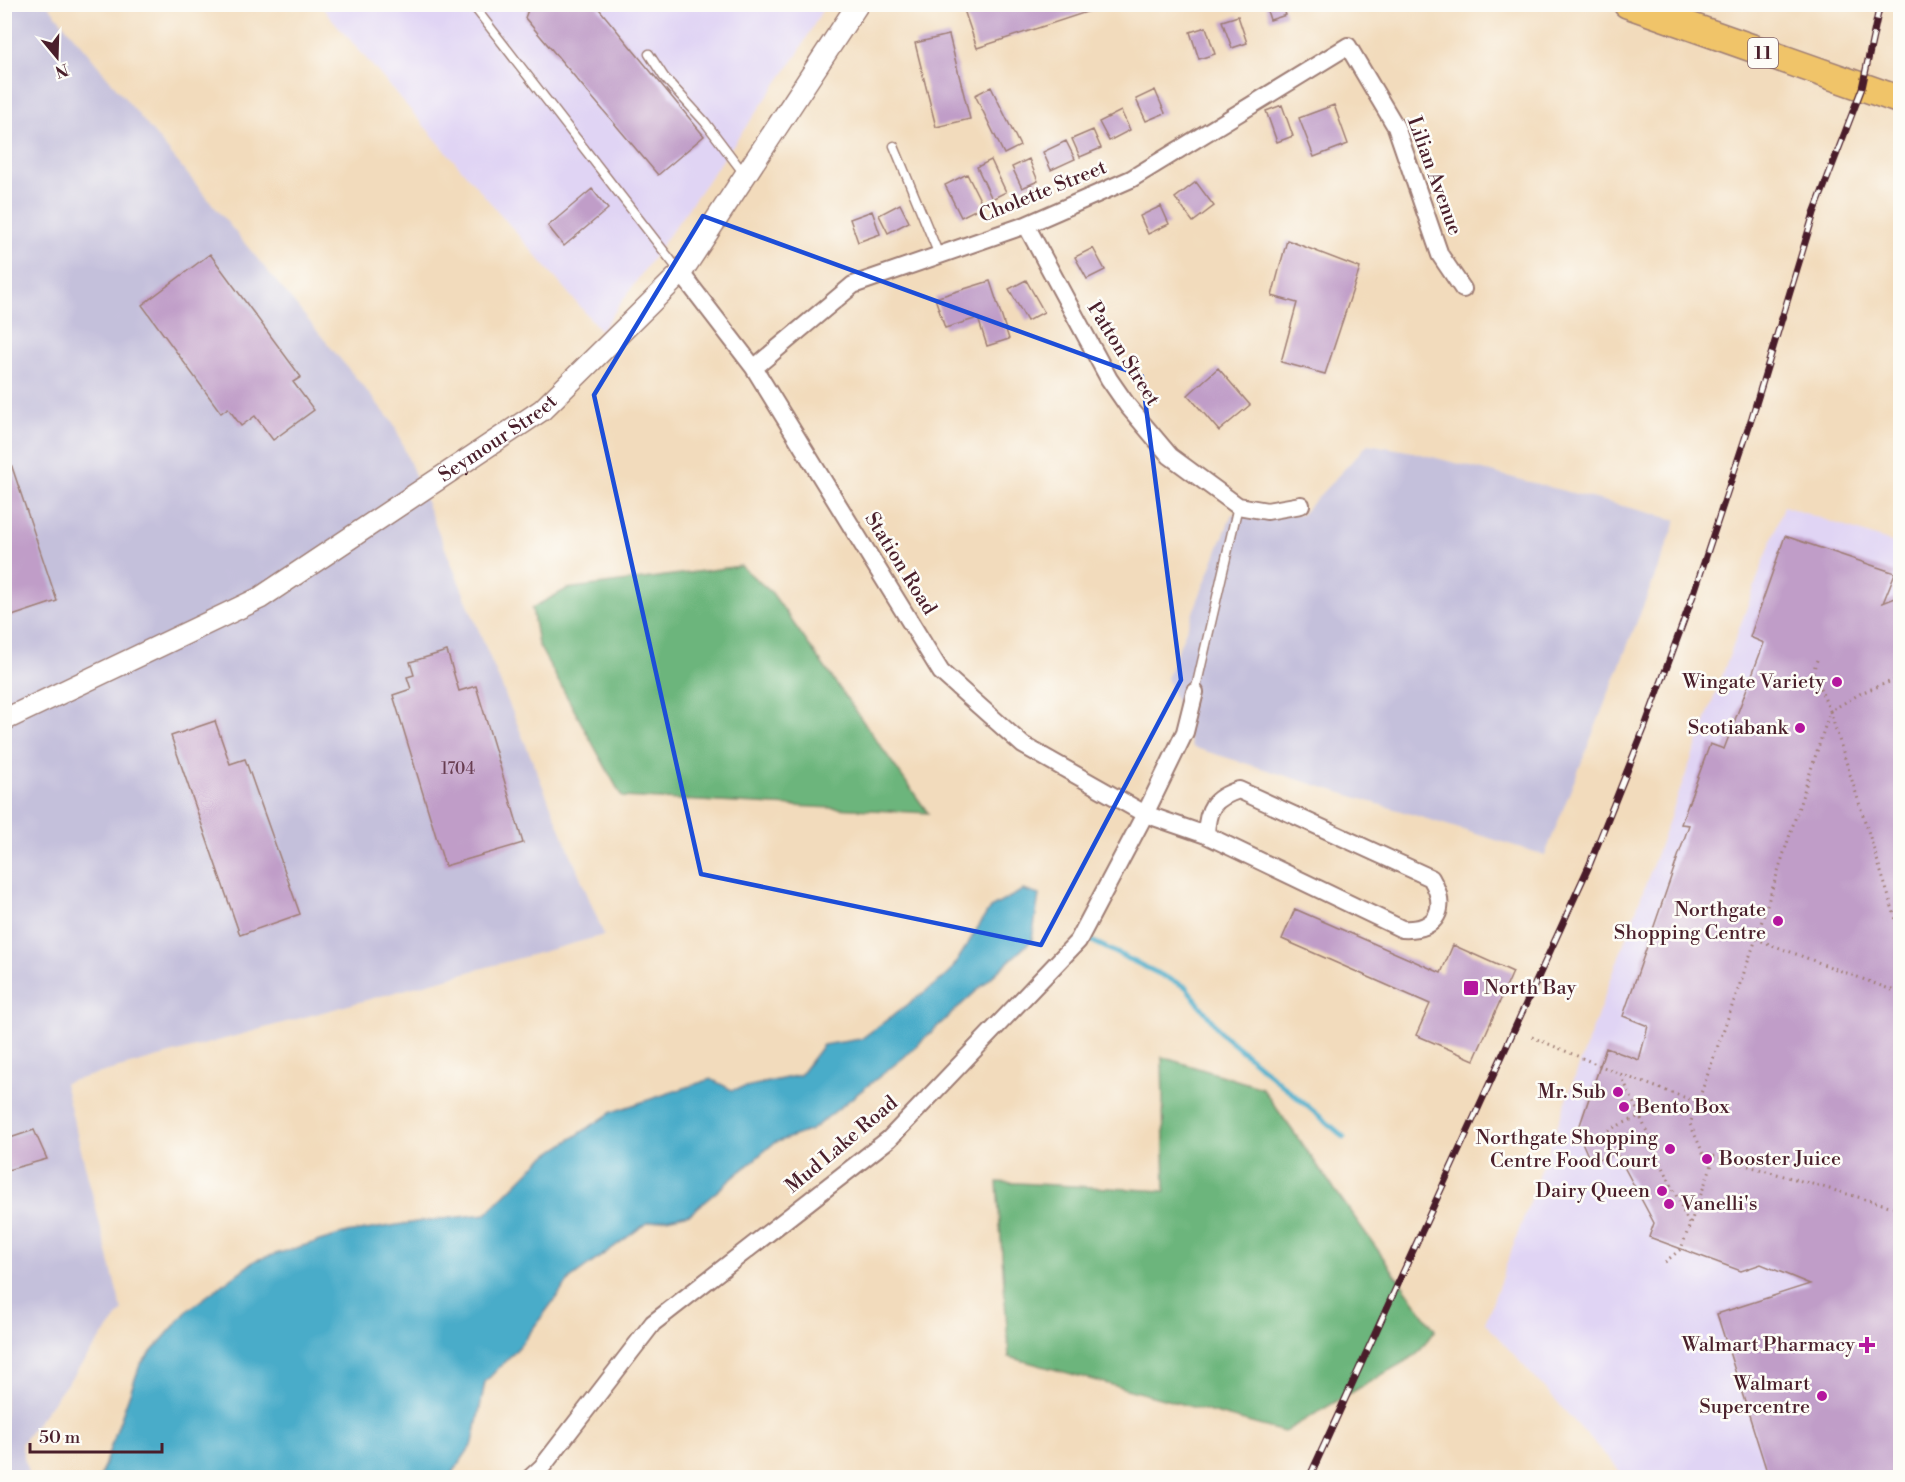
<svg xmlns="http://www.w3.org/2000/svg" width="1905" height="1482" font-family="'Libre Bodoni',serif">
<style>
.built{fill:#e0d4f4}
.industrial{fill:#c4c0db}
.forest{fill:#6cb57c;stroke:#5b6a54;stroke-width:1.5}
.water{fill:#49acc9;stroke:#4a667a;stroke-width:1.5}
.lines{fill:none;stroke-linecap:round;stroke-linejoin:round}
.stream{stroke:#49acc9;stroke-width:5}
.building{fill:#c09dc8}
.service-casing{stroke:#9e7d74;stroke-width:11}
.minor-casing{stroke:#9e7d74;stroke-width:20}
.tertiary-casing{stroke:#9e7d74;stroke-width:24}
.trunk-casing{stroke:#9e7d74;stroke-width:30}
.path{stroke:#9e7d74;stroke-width:3;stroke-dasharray:1.5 4.5;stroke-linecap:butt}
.service{stroke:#fff;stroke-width:8}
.minor{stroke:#fff;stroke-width:16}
.tertiary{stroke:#fff;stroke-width:21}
.trunk{stroke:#f0c469;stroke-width:27}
.rail-casing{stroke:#4a1f2b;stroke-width:7}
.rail{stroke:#fdfcf7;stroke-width:4.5;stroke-dasharray:14;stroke-linecap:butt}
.marked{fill:none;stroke:#1d4ed8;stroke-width:4.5;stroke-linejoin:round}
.poi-dot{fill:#b5179e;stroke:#fdfcf7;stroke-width:2}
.labels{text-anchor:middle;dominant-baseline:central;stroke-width:5;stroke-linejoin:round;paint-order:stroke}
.number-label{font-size:16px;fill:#683e52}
.shield{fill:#fdfcf7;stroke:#806168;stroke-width:1.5}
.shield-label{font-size:18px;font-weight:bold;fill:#4a1f2b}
.street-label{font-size:20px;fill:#4a1f2b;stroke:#fdfcf7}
.poi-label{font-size:20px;fill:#4a1f2b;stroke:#fdfcf7;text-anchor:end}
</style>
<rect width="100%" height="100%" fill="#fdfcf7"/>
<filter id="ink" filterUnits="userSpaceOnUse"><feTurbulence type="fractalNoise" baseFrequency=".0167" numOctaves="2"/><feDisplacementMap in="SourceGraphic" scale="12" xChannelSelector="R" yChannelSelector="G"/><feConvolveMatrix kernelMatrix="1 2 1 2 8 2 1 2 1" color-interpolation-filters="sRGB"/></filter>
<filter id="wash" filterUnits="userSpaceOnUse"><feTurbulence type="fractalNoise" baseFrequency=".008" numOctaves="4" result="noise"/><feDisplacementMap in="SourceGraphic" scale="24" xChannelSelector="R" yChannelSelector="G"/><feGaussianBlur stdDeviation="1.35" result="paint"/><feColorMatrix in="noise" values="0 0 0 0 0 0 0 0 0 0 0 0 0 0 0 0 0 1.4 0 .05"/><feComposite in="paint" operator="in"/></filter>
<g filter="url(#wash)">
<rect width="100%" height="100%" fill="#f2dbbc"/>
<path class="built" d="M320,5h505l-28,50 -196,276z
M1784,506l116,39v932h-275l-140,-154z"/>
<path class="industrial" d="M47,4l347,420 210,511 -540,148 58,228 -101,133 8,33 -24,1 -1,-1473z
M1368,444l45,8 264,68 -132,335 -353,-108 -25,-69 65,-164 69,1z"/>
<path class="forest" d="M741,566l31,27 156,220 -306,-16 -84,-153 -6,-36 35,-19z
M1162,1057l100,31 173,242 -19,25 -132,77 -275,-75 -12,-175 168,9z"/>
<path class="water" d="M1023,890l16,5 -7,45 -129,118 -92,72 -37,13 -84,71 -43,9 -77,56 -51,68 -34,35 -12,61 -23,34h-350l40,-112 48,-55 68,-50 90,-27 77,-12 63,-7 55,-55 71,-47 99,-33 21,11 68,-15 23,-30 38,-6 88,-65 41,-66z"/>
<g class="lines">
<path class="stream" d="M1088,939l98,48 36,47 122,103"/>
</g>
<g id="blocks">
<path class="building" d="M530,4h65l109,132 -46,39 -133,-157z
M962,4h146v1l-131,43z
M1265,4h17l4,11 -16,5z
M1238,16l9,27 -15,5 -10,-27z
M1206,27l9,27 -16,5 -9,-27z
M949,35l21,84 -34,8 -21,-84z
M991,87l29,59 -16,8 -29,-59z
M1155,90l10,23 -19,8 -10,-22z
M1282,105l11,31 -16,6 -11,-31z
M1334,105l14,39 -34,13 -15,-39z
M1121,111l9,19 -21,11 -10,-19z
M1093,130l8,18 -21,9 -8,-18z
M1066,141l9,18 -24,11 -8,-18z
M1029,159l9,22 -16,7 -10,-21z
M991,160l15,32 -14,7 -15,-32z
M967,174l16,32 -22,11 -16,-32z
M1196,182l18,24 -21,16 -18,-24z
M592,189l16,20 -44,37 -16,-20z
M900,204l9,18 -21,11 -9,-18z
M1161,206l8,18 -21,10 -8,-18z
M872,211l8,23 -22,8 -8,-23z
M1287,240l73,28 -35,106 -44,-12 16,-59 -25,-7z
M1093,248l12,22 -18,9 -12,-22z
M210,254l91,123 -8,5 21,28 -41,30 -18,-24 -14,10 -13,-18 -7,5 -79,-108z
M1026,280l18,32 -17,9 -18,-32z
M990,281l19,58 -22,7 -9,-28 -33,10 -10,-30z
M1218,368l32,37 -31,26 -31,-36z
M9,458l48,143 -48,16 -5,-12v-146z
M1785,536l110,37 -12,30 17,-7v882h-131l-52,-164 93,-30 -49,-20 -20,7 -92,-34 5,-14 -38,-71 -25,11 -12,-28 1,-10 26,-77 33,12 9,-34 -25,-10 66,-191 -8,-1 29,-80 14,5 40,-106 -14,-6z
M447,651l12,40 17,-5 47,157 -78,23 -52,-171 18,-6 -4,-12 7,-2 -4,-13z
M215,721l15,43 15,-5 55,155 -60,21 -69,-199z
M1295,909l146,64 12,-28 60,27 -39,88 -58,-25 14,-31 -148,-65z
M34,1130l13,29 -43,12v-31z"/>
</g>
</g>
<g filter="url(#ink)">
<use href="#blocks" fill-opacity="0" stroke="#9e7d74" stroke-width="1.5"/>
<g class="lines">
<g class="service-casing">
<path id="service" d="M472,4l208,268
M649,54l15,23 41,45 40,53
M894,146l45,109
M1195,692l43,-186"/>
</g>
<g class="minor-casing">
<path id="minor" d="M1026,225l83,154 18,26 43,51 68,50 29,5 34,-6
M681,273l73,95 187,304 82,73 122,69 61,21 196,94c35,2 47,-20 29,-51l-192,-88c-26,8 -32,19 -33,45
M754,368l99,-83 173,-60 105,-46 217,-133 48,81 44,128 23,34
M530,1478l12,-11 111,-144 236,-184 189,-198 67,-127 40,-82 10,-40"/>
</g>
<g class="tertiary-casing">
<g id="tertiary">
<path id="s1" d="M4,720l256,-122 282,-188 139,-137 177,-269"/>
</g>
</g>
<g class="trunk-casing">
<path id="trunk" d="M1627,4l273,96"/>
</g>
<path class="path" d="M1817,660l-4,12 17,39 -74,228 -66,185 13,29 197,56
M1900,678l-37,14 -33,19 70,221
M1756,939l144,54
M1532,1037l88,37 77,28
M1621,1075l69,151
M1608,1130l32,-14
M1665,1262l16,-13 34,-93"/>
<use href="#service" class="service"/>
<use href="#minor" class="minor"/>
<use href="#tertiary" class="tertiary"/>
<use href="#trunk" class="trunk"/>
<g class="rail-casing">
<path id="rail" d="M1309,1478l280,-612 55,-137 50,-136 58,-176 62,-204 48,-125 18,-84"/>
</g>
<use href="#rail" class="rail"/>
</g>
</g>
<path class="marked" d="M703,216l439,160 39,304 -140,265 -340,-71 -107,-479z"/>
<g class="poi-dot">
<circle cx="1837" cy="682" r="6"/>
<circle cx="1800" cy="728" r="6"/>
<circle cx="1778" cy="921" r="6"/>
<rect x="1463" y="980" width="16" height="16" rx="3"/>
<circle cx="1618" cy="1092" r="6"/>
<circle cx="1624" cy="1107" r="6"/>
<circle cx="1670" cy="1149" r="6"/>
<circle cx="1707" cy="1159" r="6"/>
<circle cx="1662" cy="1191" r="6"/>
<circle cx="1669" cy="1204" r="6"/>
<path d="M1864 1336h6v6h6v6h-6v6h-6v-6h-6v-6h6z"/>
<circle cx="1822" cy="1396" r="6"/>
</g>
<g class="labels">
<g class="number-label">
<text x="458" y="769">1704</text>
</g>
<rect class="shield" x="1748" y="38" width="30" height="30" rx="4.5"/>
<g class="shield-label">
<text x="1763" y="53">11</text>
</g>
<g class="street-label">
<text transform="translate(1434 176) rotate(70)">Lilian Avenue</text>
<text transform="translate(1043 192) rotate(-22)">Cholette Street</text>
<text transform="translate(1123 354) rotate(58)">Patton Street</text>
<text stroke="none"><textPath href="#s1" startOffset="570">Seymour Street</textPath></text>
<text transform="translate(900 564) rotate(58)">Station Road</text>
<text transform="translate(842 1145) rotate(-40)">Mud Lake Road</text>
</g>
<g class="poi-label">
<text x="1825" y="682">Wingate Variety</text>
<text x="1788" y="728">Scotiabank</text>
<text x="1766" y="910">Northgate<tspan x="1766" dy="23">Shopping Centre</tspan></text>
<text x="1484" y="988" text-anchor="start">North Bay</text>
<text x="1606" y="1092">Mr. Sub</text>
<text x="1636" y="1107" text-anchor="start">Bento Box</text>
<text x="1658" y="1138">Northgate Shopping<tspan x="1658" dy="23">Centre Food Court</tspan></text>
<text x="1719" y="1159" text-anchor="start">Booster Juice</text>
<text x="1650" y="1191">Dairy Queen</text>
<text x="1681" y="1204" text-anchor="start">Vanelli's</text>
<text x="1855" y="1345">Walmart Pharmacy</text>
<text x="1810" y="1384">Walmart<tspan x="1810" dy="23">Supercentre</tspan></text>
</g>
</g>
<rect width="1905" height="1482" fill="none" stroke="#fdfcf7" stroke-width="24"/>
<g transform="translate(57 57) rotate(161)" stroke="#fdfcf7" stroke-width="4.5" paint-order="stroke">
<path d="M0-4.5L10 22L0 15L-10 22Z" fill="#4a1f2b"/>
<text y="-9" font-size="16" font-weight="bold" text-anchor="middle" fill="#4a1f2b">N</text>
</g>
<path d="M30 1443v9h132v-9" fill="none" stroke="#4a1f2b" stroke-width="3"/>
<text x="39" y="1443" font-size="18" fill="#4a1f2b" stroke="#fdfcf7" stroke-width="4.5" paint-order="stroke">50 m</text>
</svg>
